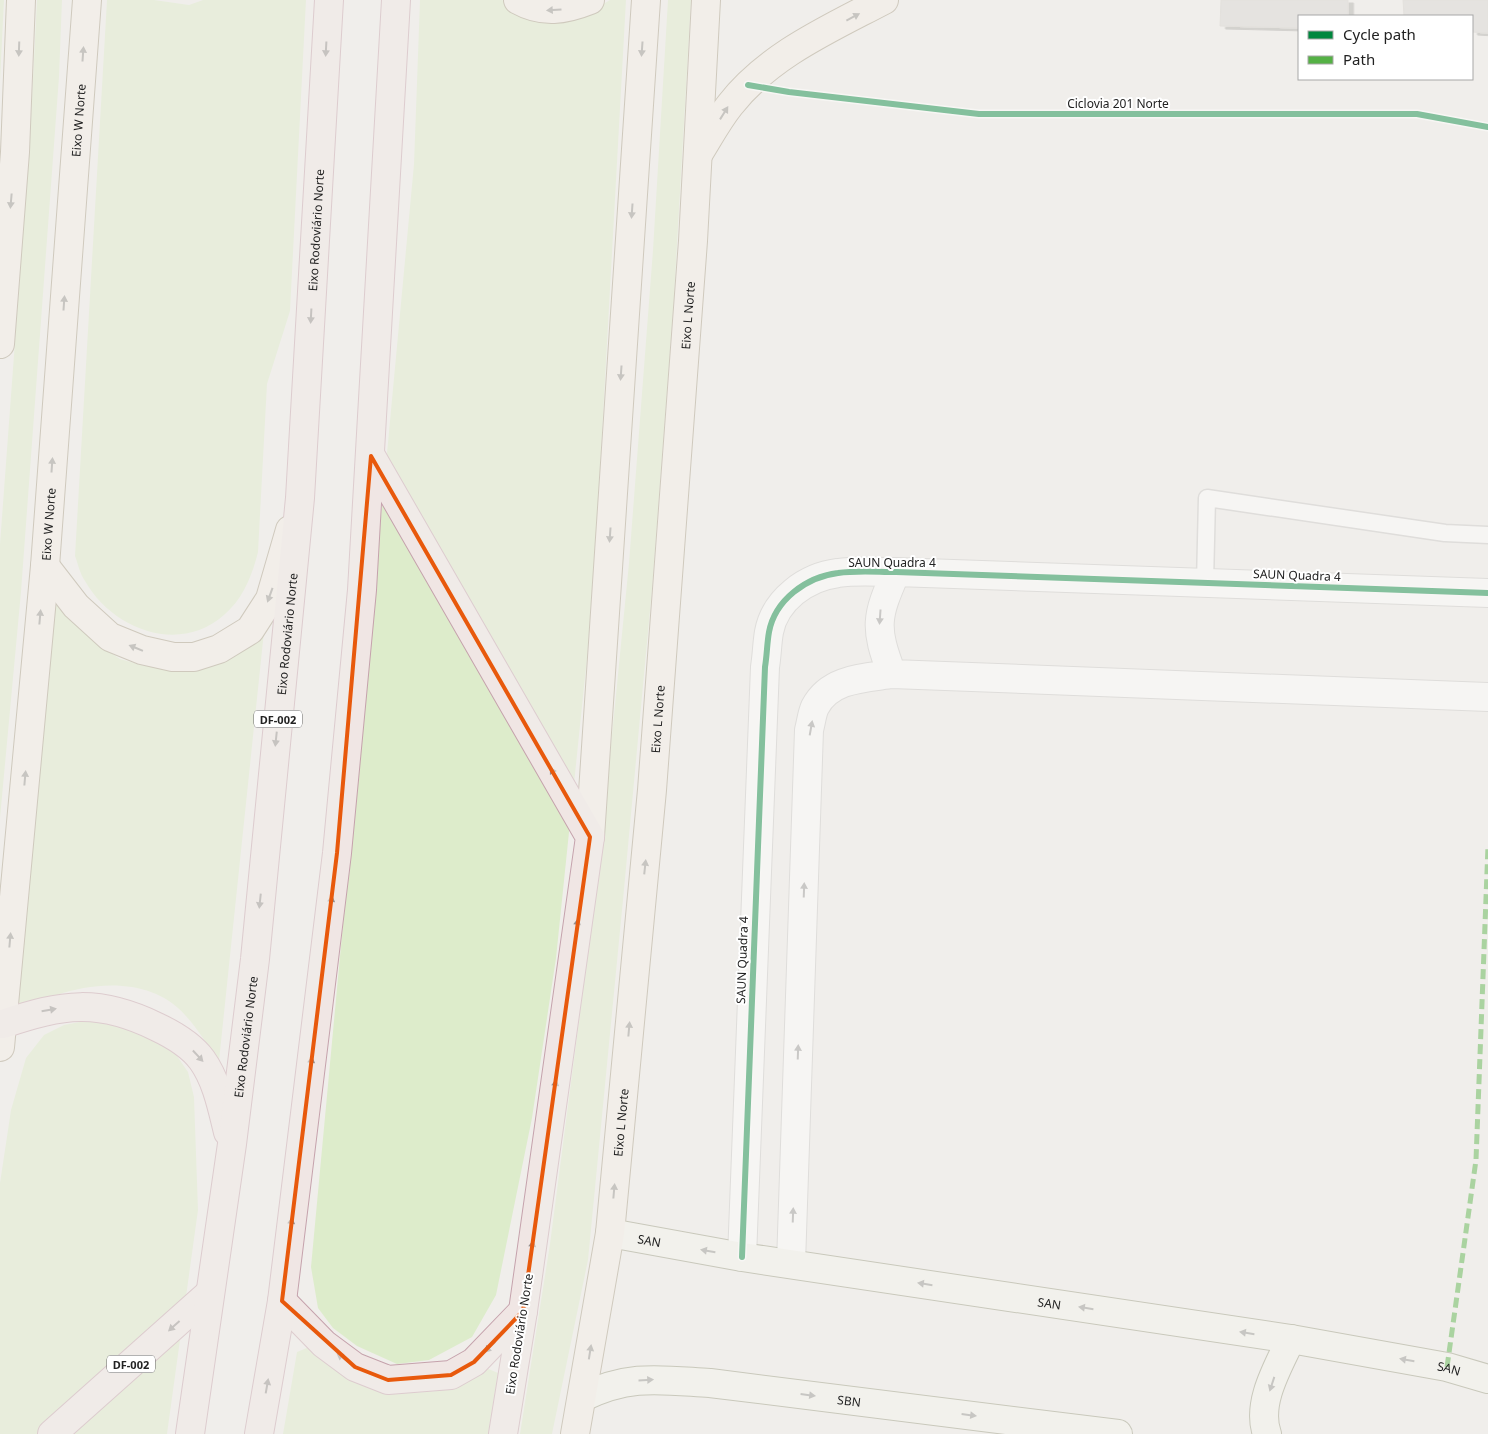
<svg xmlns="http://www.w3.org/2000/svg" width="1488" height="1434" font-family="'Noto Sans',sans-serif">
<style>
.grass{fill:#ddeccb}
.building{fill:#d7d4d2;stroke:#d3d0cc;filter:url(#shadow)}
.lines{fill:none;stroke-linecap:round;stroke-linejoin:round}
.service-casing{stroke:#c9c8c7;stroke-width:19}
.tertiary-casing{stroke:#c9c8c7;stroke-width:30}
.secondary-casing{stroke:#999a82;stroke-width:30}
.primary-casing{stroke:#a79c86;stroke-width:30}
.trunk-casing{stroke:#c5a2ac;stroke-width:30}
.service{stroke:#fdfcfc;stroke-width:16}
.tertiary{stroke:#fdfcfc;stroke-width:28}
.secondary{stroke:#f4f4ed;stroke-width:28}
.primary{stroke:#f3ede7;stroke-width:28}
.trunk{stroke:#f0e6e4;stroke-width:28}
.quiet{stroke:#55b145;stroke-width:5;stroke-dasharray:10 5;stroke-linecap:butt}
.cycleway-casing{stroke:#fff;stroke-width:9}
.cycleway{stroke:#00873e;stroke-width:6}
.oneway{fill:#95928e}
.oneway2{fill:#938e8d}
.oneway3{fill:#9a9a9a}
.oneway4{fill:#969692}
.marked{fill:none;stroke:#e8590c;stroke-width:4;stroke-linejoin:round}
.labels{text-anchor:middle;dominant-baseline:central;stroke-width:4;stroke-linejoin:round;paint-order:stroke}
.shield{fill:#fff;stroke:#646464;stroke-width:1}
.shield-label{font-size:11px;font-weight:bold;fill:#222}
.street-label{font-size:12px;fill:#222;stroke:#fff}
</style>
<defs>
<filter id="shadow"><feDropShadow dx="5.5" dy="3" stdDeviation="0" flood-color="#0004"/></filter>
</defs>
<rect width="100%" height="100%" fill="#f0eeeb"/>
<path class="grass" d="M0,0h4l-4,81z
M37,0h25l-3,77 -38,515 -21,226v-274l30,-405z
M107,0h47l35,5 14,-5h103l-16,311 -23,73 -9,168c-6,24 -15,47 -34,63 -45,40 -112,14 -139,-34 -5,-7 -7,-17 -10,-25z
M420,0h82l19,11 69,1 20,-12h16l-29,524 -10,134 -31,300 -24,160 -36,177 -24,42 -43,23 -32,4 -40,-18 -24,-18 -15,-20 -7,-41 103,-1103z
M668,0h23l-17,297 -22,292 -29,311 -35,360 -36,174h-32l30,-190 49,-377 30,-304 24,-313z
M54,597l13,18 34,31 19,13 25,7 23,1 97,-45 -46,439c-11,-15 -21,-32 -34,-46 -32,-36 -86,-34 -128,-20 -15,5 -30,15 -44,23z
M90,1020l31,3 47,20 20,29 6,25 4,113 -31,224h-167v-251l11,-73 15,-52 18,-23 20,-10z
M309,1347c35,36 67,49 117,45 11,-1 23,-2 33,-7 9,-4 17,-12 25,-18l14,6 -10,61h-205l14,-82z"/>
<path class="building" d="M1221,0h127v16h-49v12l-79,-2z
M1403,0h85v33l-16,-1v-16h-68z"/>
<g class="lines">
<g class="service-casing">
<path id="service" d="M1205,583l2,-85 238,35 43,2"/>
</g>
<g class="tertiary-casing">
<path id="tertiary" d="M892,674c-18,-47 -16,-57 4,-102
M742,1257l23,-590c2,-12 2,-24 4,-35 6,-32 37,-55 69,-59 19,-3 39,-1 58,-1l592,21
M791,1263l18,-533c2,-7 3,-17 6,-23 15,-29 50,-29 77,-33l596,23"/>
</g>
<g class="secondary-casing">
<g id="secondary">
<path id="s1" d="M610,1233l132,24 549,82 156,28 41,12"/>
<path id="s2" d="M583,1397c47,-23 77,-17 127,-14l408,51"/>
<path d="M1267,1434c-11,-31 11,-67 24,-95"/>
</g>
</g>
<g class="primary-casing">
<g id="primary">
<path d="M518,0c25,14 47,10 72,0"/>
<path d="M699,153c10,-16 19,-33 31,-48 39,-50 99,-76 154,-105"/>
<path d="M0,344l15,-192 6,-152"/>
<path d="M45,566l31,40 34,31 32,13 31,7h21l25,-8 31,-19 20,-31 20,-69"/>
<path d="M590,837l56,-837"/>
<path id="s3" d="M0,1047l45,-481 42,-566"/>
<path id="s4" d="M575,1434l35,-201 42,-443 41,-549 13,-241"/>
</g>
</g>
<g class="trunk-casing">
<g id="trunk">
<path d="M371,456l219,381 -67,474 -20,123"/>
<path d="M3,1024c60,-20 95,-26 154,3 17,8 34,18 45,33 15,21 20,48 26,72"/>
<path d="M282,1301l42,43 31,23 33,13 63,-5 23,-13 49,-51"/>
<path d="M52,1434l158,-141"/>
<path id="s5" d="M190,1434l42,-290 23,-185 45,-461 29,-498"/>
<path d="M259,1434l23,-133 55,-448 25,-263 34,-590"/>
</g>
</g>
<use href="#service" class="service"/>
<use href="#tertiary" class="tertiary"/>
<use href="#secondary" class="secondary"/>
<use href="#primary" class="primary"/>
<use href="#trunk" class="trunk"/>
<path class="quiet" d="M1447,1367l29,-207 12,-314"/>
<g class="cycleway-casing">
<path id="cycleway" d="M748,85l41,7 190,22h438l71,13
M742,1257l23,-590c2,-12 2,-24 4,-35 6,-32 37,-55 69,-59 19,-3 39,-1 58,-1l592,21"/>
</g>
<use href="#cycleway" class="cycleway"/>
</g>
<defs><path id="oneway-solid" d="M-6-.8H1V-3.2L6.5 0L1 3.2V.8H-6Z" transform="scale(1.25)"/></defs>
<g class="oneway">
<use href="#oneway-solid" transform="translate(554 10) rotate(176)"/>
<use href="#oneway-solid" transform="translate(853 17) rotate(-28)"/>
<use href="#oneway-solid" transform="translate(19 49) rotate(92)"/>
<use href="#oneway-solid" transform="translate(642 49) rotate(94)"/>
<use href="#oneway-solid" transform="translate(83 54) rotate(-86)"/>
<use href="#oneway-solid" transform="translate(724 113) rotate(-58)"/>
<use href="#oneway-solid" transform="translate(11 201) rotate(95)"/>
<use href="#oneway-solid" transform="translate(632 211) rotate(94)"/>
<use href="#oneway-solid" transform="translate(64 303) rotate(-86)"/>
<use href="#oneway-solid" transform="translate(621 373) rotate(94)"/>
<use href="#oneway-solid" transform="translate(52 465) rotate(-86)"/>
<use href="#oneway-solid" transform="translate(610 535) rotate(94)"/>
<use href="#oneway-solid" transform="translate(270 595) rotate(110)"/>
<use href="#oneway-solid" transform="translate(40 617) rotate(-85)"/>
<use href="#oneway-solid" transform="translate(136 648) rotate(-158)"/>
<use href="#oneway-solid" transform="translate(25 778) rotate(-85)"/>
<use href="#oneway-solid" transform="translate(645 867) rotate(-84)"/>
<use href="#oneway-solid" transform="translate(10 940) rotate(-85)"/>
<use href="#oneway-solid" transform="translate(629 1029) rotate(-85)"/>
<use href="#oneway-solid" transform="translate(614 1191) rotate(-85)"/>
<use href="#oneway-solid" transform="translate(590 1352) rotate(-81)"/>
</g>
<g class="oneway2">
<use href="#oneway-solid" transform="translate(326 49) rotate(93)"/>
<use href="#oneway-solid" transform="translate(311 316) rotate(93)"/>
<use href="#oneway-solid" transform="translate(276 739) rotate(96)"/>
<use href="#oneway-solid" transform="translate(554 774) rotate(-120)"/>
<use href="#oneway-solid" transform="translate(260 901) rotate(96)"/>
<use href="#oneway-solid" transform="translate(331 903) rotate(-83)"/>
<use href="#oneway-solid" transform="translate(577 926) rotate(-82)"/>
<use href="#oneway-solid" transform="translate(49 1010) rotate(-10)"/>
<use href="#oneway-solid" transform="translate(198 1056) rotate(47)"/>
<use href="#oneway-solid" transform="translate(311 1064) rotate(-83)"/>
<use href="#oneway-solid" transform="translate(555 1087) rotate(-82)"/>
<use href="#oneway-solid" transform="translate(291 1225) rotate(-83)"/>
<use href="#oneway-solid" transform="translate(532 1248) rotate(-82)"/>
<use href="#oneway-solid" transform="translate(174 1326) rotate(138)"/>
<use href="#oneway-solid" transform="translate(490 1347) rotate(135)"/>
<use href="#oneway-solid" transform="translate(343 1358) rotate(-144)"/>
<use href="#oneway-solid" transform="translate(267 1386) rotate(-80)"/>
</g>
<g class="oneway3">
<use href="#oneway-solid" transform="translate(880 617) rotate(94)"/>
<use href="#oneway-solid" transform="translate(811 728) rotate(-80)"/>
<use href="#oneway-solid" transform="translate(804 890) rotate(-88)"/>
<use href="#oneway-solid" transform="translate(798 1052) rotate(-88)"/>
<use href="#oneway-solid" transform="translate(793 1215) rotate(-88)"/>
</g>
<g class="oneway4">
<use href="#oneway-solid" transform="translate(708 1251) rotate(-170)"/>
<use href="#oneway-solid" transform="translate(925 1284) rotate(-171)"/>
<use href="#oneway-solid" transform="translate(1086 1308) rotate(-171)"/>
<use href="#oneway-solid" transform="translate(1247 1333) rotate(-171)"/>
<use href="#oneway-solid" transform="translate(1407 1360) rotate(-170)"/>
<use href="#oneway-solid" transform="translate(646 1380) rotate(-3)"/>
<use href="#oneway-solid" transform="translate(1272 1384) rotate(108)"/>
<use href="#oneway-solid" transform="translate(808 1395) rotate(7)"/>
<use href="#oneway-solid" transform="translate(969 1415) rotate(7)"/>
</g>
<path d="M0 0H1488V1434H0ZM371,456l219,381 -67,474 -49,51 -23,13 -63,5 -33,-13 -73,-66 55,-448z" fill="#f0eeeb" fill-opacity=".55" fill-rule="evenodd"/>
<path class="marked" d="M371,456l219,381 -67,474 -49,51 -23,13 -63,5 -33,-13 -73,-66 55,-448z"/>
<g class="labels">
<g class="shield">
<rect x="254" y="710.5" width="48" height="17" rx="4"/>
<rect x="107" y="1355.5" width="48" height="17" rx="4"/>
</g>
<g class="shield-label">
<text x="278" y="719">DF-002</text>
<text x="131" y="1364">DF-002</text>
</g>
<g class="street-label">
<text x="1118" y="103">Ciclovia 201 Norte</text>
<text stroke="none"><textPath href="#s3" startOffset="930">Eixo W Norte</textPath></text>
<text stroke="none"><textPath href="#s5" startOffset="1211">Eixo Rodoviário Norte</textPath></text>
<text stroke="none"><textPath href="#s4" startOffset="1125">Eixo L Norte</textPath></text>
<text stroke="none"><textPath href="#s3" startOffset="525">Eixo W Norte</textPath></text>
<text x="892" y="562">SAUN Quadra 4</text>
<text transform="translate(1297 575) rotate(2)">SAUN Quadra 4</text>
<text stroke="none"><textPath href="#s5" startOffset="806">Eixo Rodoviário Norte</textPath></text>
<text stroke="none"><textPath href="#s4" startOffset="720">Eixo L Norte</textPath></text>
<text transform="translate(742 960) rotate(-88)">SAUN Quadra 4</text>
<text stroke="none"><textPath href="#s5" startOffset="401">Eixo Rodoviário Norte</textPath></text>
<text stroke="none"><textPath href="#s4" startOffset="315">Eixo L Norte</textPath></text>
<text stroke="none"><textPath href="#s1" startOffset="40">SAN</textPath></text>
<text stroke="none"><textPath href="#s1" startOffset="445">SAN</textPath></text>
<text transform="translate(519 1334) rotate(-81)">Eixo Rodoviário Norte</text>
<text stroke="none"><textPath href="#s1" startOffset="850">SAN</textPath></text>
<text stroke="none"><textPath href="#s2" startOffset="270">SBN</textPath></text>
</g>
</g>
<rect x="1298" y="15" width="175" height="65" fill="#ffffff" stroke="#a7a7a7"/>
<rect x="1308" y="31" width="25" height="8" fill="#00873e" stroke="#a7a7a7"/>
<text x="1343" y="40" font-size="15" fill="#222222">Cycle path</text>
<rect x="1308" y="56" width="25" height="8" fill="#55b145" stroke="#a7a7a7"/>
<text x="1343" y="65" font-size="15" fill="#222222">Path</text>
</svg>
